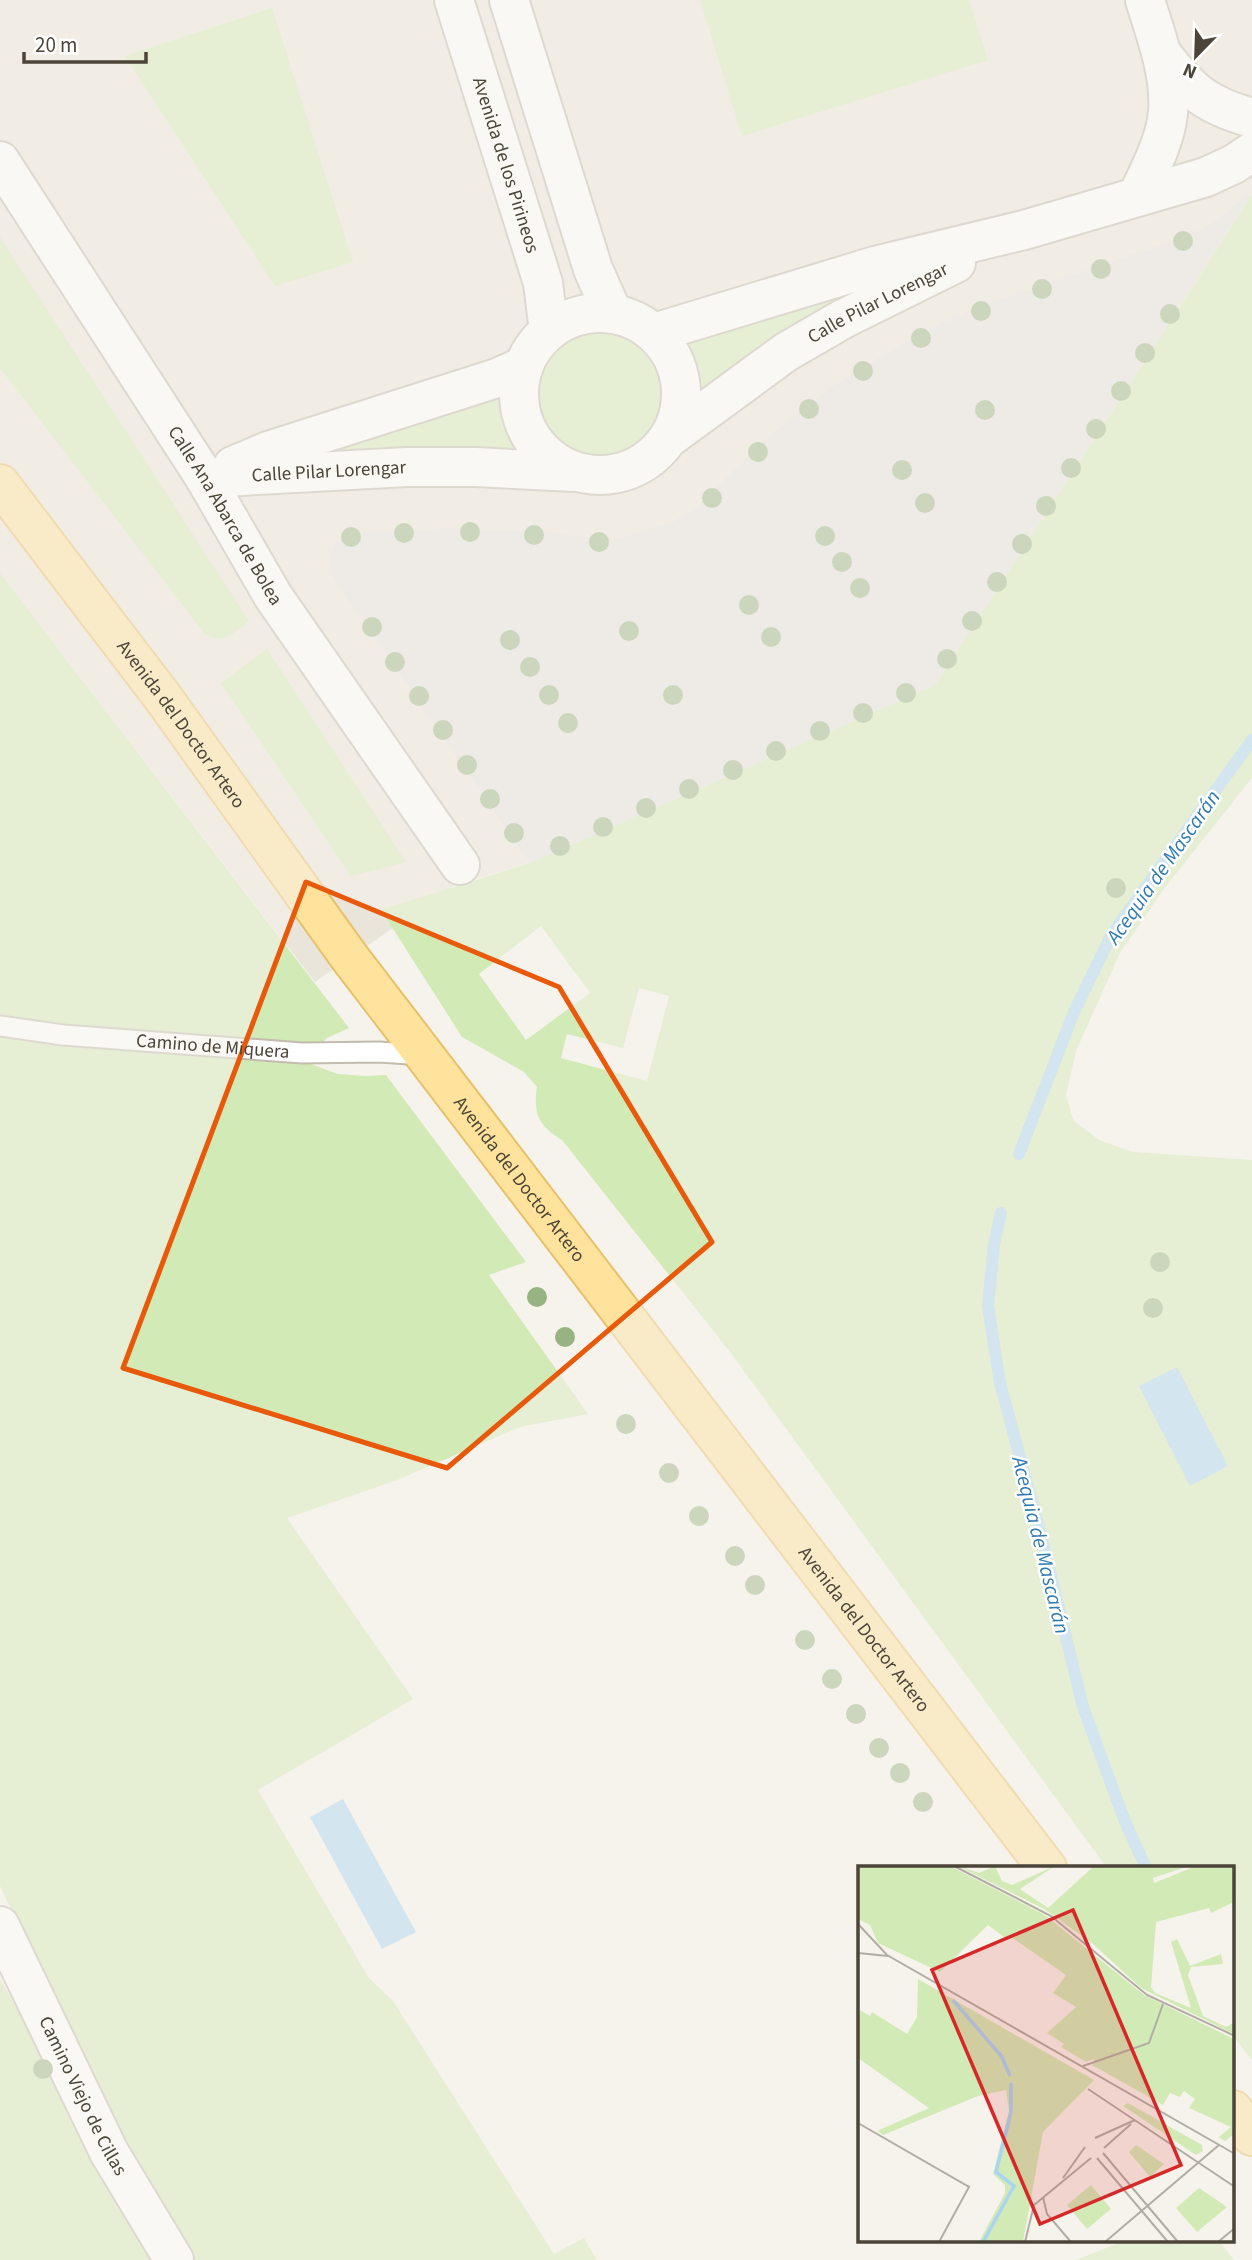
<svg xmlns="http://www.w3.org/2000/svg" width="1252" height="2260" font-family="'Source Sans 3',sans-serif">
<style>
.residential{fill:#eae5da}
.green{fill:#d2eab5;fill-rule:evenodd}
.parking{fill:#e5e3e0}
.water{fill:#a9d4f2}
.lines{fill:none;stroke-linecap:round;stroke-linejoin:round}
.stream{stroke:#a9d4f2;stroke-width:12}
.lane-casing{stroke:#c2bbae;stroke-width:23}
.street-casing{stroke:#c2bbae;stroke-width:42}
.primary-casing{stroke:#e6c16a;stroke-width:42}
.lane{stroke:#fff;stroke-width:19}
.street{stroke:#fff;stroke-width:38}
.primary{stroke:#ffe39c;stroke-width:38}
.tree{fill:#97b381}
.marked{fill:none;stroke:#e8590c;stroke-width:5;stroke-linejoin:round}
.labels{text-anchor:middle;dominant-baseline:central;stroke-width:5;stroke-linejoin:round;paint-order:stroke}
.street-label{font-size:19px;fill:#4b4439;stroke:#fff}
.water-label{font-size:21px;font-style:italic;fill:#2e7ab2;stroke:#fff}
.inset-river{fill:none;stroke:#a9d4f2;stroke-width:3.5}
.inset-road{fill:none;stroke:#b2ada4;stroke-width:2}
.view{fill:#d62828;fill-opacity:0.15;stroke:#d62828;stroke-width:3.5}
.inset-edge{fill:none;stroke:#4b4439;stroke-width:3.5}
</style>
<rect width="100%" height="100%" fill="#f6f3ec"/>
<path class="residential" d="M0,0h1252v195l-317,490 -405,178 -75,22 -140,97 -315,-409z"/>
<path class="green" d="M700,0h269l19,60 -246,76z
M272,8l81,254 -78,24 -150,-230z
M1252,195v583l-89,112 -43,63 -44,98 -10,44 7,25 26,20 34,12 119,8v900l-19,-24v-168h-126l-377,-516 -168,-212c-23,-14 -29,-26 -25,-53l-13,-15 -62,-35 -81,-127 149,-47 405,-178zM541,926l49,67 -64,47 -47,-66zM639,988l30,8 -22,85 -86,-23 6,-24 56,14z
M0,237l249,384c-15,12 -26,25 -45,12l-204,-265z
M881,283l-178,110 -3,-24 -12,-27z
M537 394a63 63 0 1 1 126 0a63 63 0 1 1-126 0Z
M498,394l5,33 16,29 -230,7z
M0,573l349,455 -22,10 -22,24 33,12 27,2 21,-1 140,187 -37,13 99,139 -68,13 -125,54 -108,37 126,181 -155,91 111,188 24,23 161,253 30,-16 13,22h-404l-88,-156 -105,-218z
M267,649l139,213h1l-56,14 -130,-193z
M0,1979l162,281h-162z
M1124,2241h95l15,19h-158z"/>
<path class="parking" d="M1246,194l4,3 -315,488 -405,178 -196,-284 -4,-14 2,-14 3,-8 11,-9 107,-6 81,3 49,6 30,1 11,-1 49,-15 25,-16 70,-69 39,-31 26,-20 57,-35 44,-24 45,-20 202,-69 25,-11 23,-16z"/>
<path class="water" d="M1177,1367l51,99 -38,20 -51,-100z
M343,1799l73,133 -34,17 -72,-132z"/>
<g class="lines">
<path class="stream" d="M1019,1154l55,-142 38,-78 140,-194
M1001,1213l-7,31 -6,62 12,77 42,156 41,168 41,112 22,49"/>
<g class="lane-casing">
<g id="lane">
<path id="s1" d="M0,1026l63,9 239,18 77,-1 45,3"/>
</g>
</g>
<g class="street-casing">
<g id="street">
<path id="s2" d="M454,0l89,283 6,48"/>
<path d="M509,0l84,269 20,45"/>
<path d="M1162,54c29,38 44,51 90,64"/>
<path id="s3" d="M0,161l205,317 68,118 187,269"/>
<path d="M1138,195c12,-26 27,-53 30,-82 3,-39 -12,-77 -23,-113"/>
<circle cx="600" cy="394" r="81"/>
<path d="M654,333l221,-67 149,-36 182,-53 28,-13 18,-12"/>
<path id="s4" d="M670,437l116,-85 57,-33 113,-56"/>
<path d="M233,466l35,-15 229,-73 27,-12"/>
<path id="s5" d="M205,478l202,-11h68l98,5"/>
<path id="s6" d="M0,1926l109,226 65,108"/>
</g>
</g>
<g class="primary-casing">
<g id="primary">
<path id="s7" d="M0,484l164,215 186,259 697,910"/>
<path d="M1233,2110l19,26"/>
</g>
</g>
<use href="#lane" class="lane"/>
<use href="#street" class="street"/>
<use href="#primary" class="primary"/>
</g>
<g class="tree">
<circle cx="1183" cy="241" r="10"/>
<circle cx="1101" cy="269" r="10"/>
<circle cx="1042" cy="289" r="10"/>
<circle cx="981" cy="311" r="10"/>
<circle cx="1170" cy="314" r="10"/>
<circle cx="921" cy="338" r="10"/>
<circle cx="1145" cy="353" r="10"/>
<circle cx="863" cy="371" r="10"/>
<circle cx="1121" cy="391" r="10"/>
<circle cx="809" cy="409" r="10"/>
<circle cx="985" cy="410" r="10"/>
<circle cx="1096" cy="429" r="10"/>
<circle cx="758" cy="452" r="10"/>
<circle cx="1071" cy="468" r="10"/>
<circle cx="902" cy="470" r="10"/>
<circle cx="712" cy="498" r="10"/>
<circle cx="925" cy="503" r="10"/>
<circle cx="1046" cy="506" r="10"/>
<circle cx="470" cy="532" r="10"/>
<circle cx="404" cy="533" r="10"/>
<circle cx="534" cy="535" r="10"/>
<circle cx="825" cy="536" r="10"/>
<circle cx="351" cy="537" r="10"/>
<circle cx="599" cy="542" r="10"/>
<circle cx="1022" cy="544" r="10"/>
<circle cx="842" cy="562" r="10"/>
<circle cx="997" cy="582" r="10"/>
<circle cx="860" cy="588" r="10"/>
<circle cx="749" cy="605" r="10"/>
<circle cx="972" cy="621" r="10"/>
<circle cx="372" cy="627" r="10"/>
<circle cx="629" cy="631" r="10"/>
<circle cx="771" cy="637" r="10"/>
<circle cx="510" cy="640" r="10"/>
<circle cx="947" cy="659" r="10"/>
<circle cx="395" cy="662" r="10"/>
<circle cx="530" cy="667" r="10"/>
<circle cx="906" cy="693" r="10"/>
<circle cx="549" cy="695" r="10"/>
<circle cx="673" cy="695" r="10"/>
<circle cx="419" cy="696" r="10"/>
<circle cx="863" cy="713" r="10"/>
<circle cx="568" cy="723" r="10"/>
<circle cx="443" cy="730" r="10"/>
<circle cx="820" cy="731" r="10"/>
<circle cx="776" cy="751" r="10"/>
<circle cx="467" cy="765" r="10"/>
<circle cx="733" cy="770" r="10"/>
<circle cx="689" cy="789" r="10"/>
<circle cx="490" cy="799" r="10"/>
<circle cx="646" cy="808" r="10"/>
<circle cx="603" cy="827" r="10"/>
<circle cx="514" cy="833" r="10"/>
<circle cx="560" cy="846" r="10"/>
<circle cx="1116" cy="888" r="10"/>
<circle cx="1160" cy="1262" r="10"/>
<circle cx="537" cy="1297" r="10"/>
<circle cx="1153" cy="1308" r="10"/>
<circle cx="565" cy="1337" r="10"/>
<circle cx="626" cy="1424" r="10"/>
<circle cx="669" cy="1473" r="10"/>
<circle cx="699" cy="1516" r="10"/>
<circle cx="735" cy="1556" r="10"/>
<circle cx="755" cy="1585" r="10"/>
<circle cx="805" cy="1640" r="10"/>
<circle cx="832" cy="1679" r="10"/>
<circle cx="856" cy="1714" r="10"/>
<circle cx="879" cy="1748" r="10"/>
<circle cx="900" cy="1773" r="10"/>
<circle cx="923" cy="1802" r="10"/>
<circle cx="43" cy="2069" r="10"/>
</g>
<path d="M0 0H1252V2260H0ZM306,882l253,105 153,255 -265,226 -324,-100z" fill="#f6f3ec" fill-opacity=".55" fill-rule="evenodd"/>
<path class="marked" d="M306,882l253,105 153,255 -265,226 -324,-100z"/>
<g class="labels">
<g class="street-label">
<text stroke="none"><textPath href="#s2" startOffset="173">Avenida de los Pirineos</textPath></text>
<text stroke="none"><textPath href="#s4" startOffset="248">Calle Pilar Lorengar</textPath></text>
<text stroke="none"><textPath href="#s5" startOffset="124">Calle Pilar Lorengar</textPath></text>
<text stroke="none"><textPath href="#s3" startOffset="420">Calle Ana Abarca de Bolea</textPath></text>
<text stroke="none"><textPath href="#s7" startOffset="301">Avenida del Doctor Artero</textPath></text>
<text stroke="none"><textPath href="#s1" startOffset="214">Camino de Miquera</textPath></text>
<text stroke="none"><textPath href="#s7" startOffset="868">Avenida del Doctor Artero</textPath></text>
<text stroke="none"><textPath href="#s7" startOffset="1435">Avenida del Doctor Artero</textPath></text>
<text stroke="none"><textPath href="#s6" startOffset="189">Camino Viejo de Cillas</textPath></text>
</g>
<g class="water-label">
<text transform="translate(1163 867) rotate(-55)">Acequia de Mascarán</text>
<text transform="translate(1041 1545) rotate(76)">Acequia de Mascarán</text>
</g>
</g>
<g transform="translate(858 1866)">
<rect width="376" height="376" fill="#f6f3ec"/>
<path d="M0,0h92l95,49 99,80 90,44v95l-9,7 -6,-4 12,-10 -42,-19 6,-9 -11,-8 -4,6 -10,-4 -7,12 -71,-40 3,-6 -9,3 -25,-15 3,-3 -17,-11 29,-26 -23,-14 13,-18 -55,-38 -3,3 -20,-15 -48,47 -62,-29 -8,-18 -12,-6zM100,0l21,7 16,-7 7,15 10,4 43,-19 -35,23 28,19 46,-42h95l-36,12 1,5 42,-17h38v36l-23,11 -2,-5 -53,14 -5,65 4,6 36,15 -20,-66 6,-3 13,27 31,-12 2,10 -32,3 -3,8 15,41 23,11 7,-4 1,11 -93,-46 -48,-44 -49,-35zM60,113l176,101 -51,52 -20,110h-44l26,-49v-8l-12,-11 16,-63 -3,-21 -28,6 -95,39 -6,-4 52,-23 -71,-50v-49l12,7 2,-4 35,22 10,-17zM270,237l74,42 1,6 -7,4 -73,-49zM278,279l28,19 -14,13 -21,-25zM233,319l20,24 -24,20 -20,-24zM341,322l28,19 -30,25 -21,-24z" fill="#d2eab5"/>
<path class="inset-river" d="M95,134l49,57 8,19M125,376l31,-56 -18,-14 15,-60v-29"/>
<path class="inset-road" d="M96,0l97,50 96,79 88,41M0,58l29,31 348,199M0,87l30,3M225,200l66,-23 14,-39M230,223l147,98M0,257l111,64 -30,55M237,272l40,-18M246,282l27,-24M245,287l75,89M239,292l71,84M205,312l22,-31M185,331l4,17 24,28M167,376l9,-37 57,-47M247,376l114,-97M360,376l17,-14"/>
<path class="view" d="M215,44l108,255 -141,59 -108,-254z"/>
<rect width="376" height="376" class="inset-edge"/>
</g>
<g transform="translate(1196 56) rotate(203)" stroke="#ffffff" stroke-width="5" paint-order="stroke">
<path d="M0-5L12 26L0 18L-12 26Z" fill="#4b4439"/>
<text y="-10" font-size="19" font-weight="bold" text-anchor="middle" fill="#4b4439">N</text>
</g>
<path d="M24 52v10h122v-10" fill="none" stroke="#4b4439" stroke-width="3.5"/>
<text x="35" y="52" font-size="21" fill="#4b4439" stroke="#ffffff" stroke-width="5" paint-order="stroke">20 m</text>
</svg>
